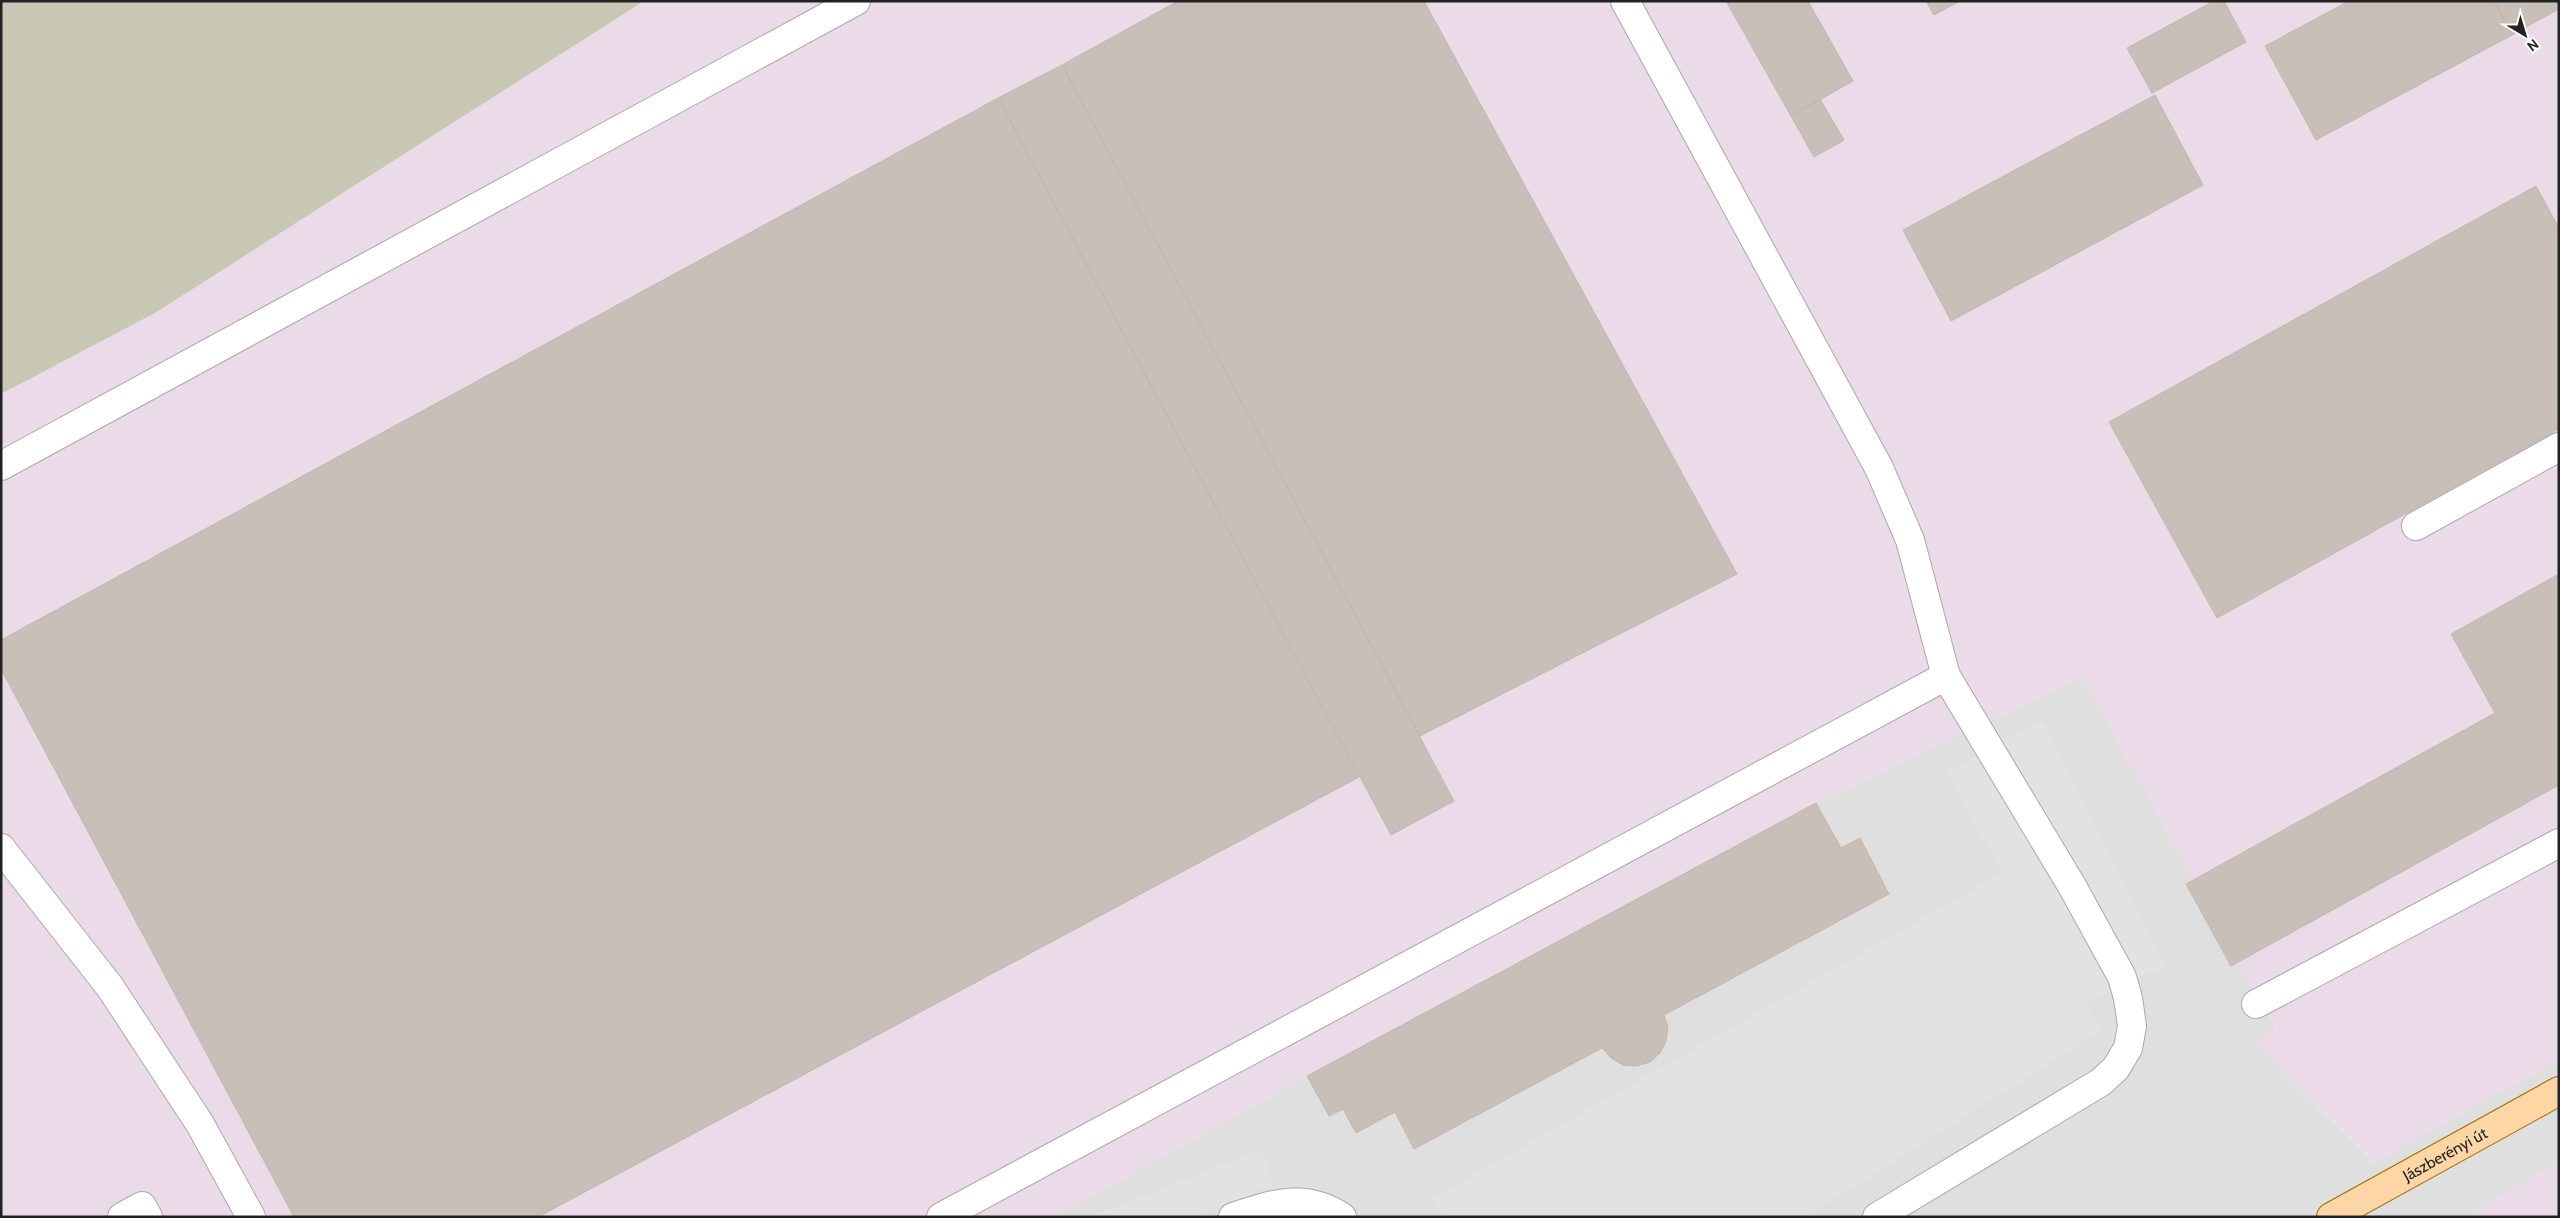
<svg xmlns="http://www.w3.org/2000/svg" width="2560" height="1218" font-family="Cabin,sans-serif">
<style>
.residential{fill:#e0dfdf}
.industrial{fill:#ebdbe8}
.construction{fill:#c7c7b4}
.parking{fill:#e2e2e2}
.building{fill:#c7bfb8;stroke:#c4b6ab}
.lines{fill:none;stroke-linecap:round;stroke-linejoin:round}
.minor-casing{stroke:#a9a9a9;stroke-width:30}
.major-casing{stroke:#a06b00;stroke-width:30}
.minor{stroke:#fff;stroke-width:28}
.major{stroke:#fcd6a4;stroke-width:28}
.labels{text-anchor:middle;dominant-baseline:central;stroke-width:5;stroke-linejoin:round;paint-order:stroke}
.street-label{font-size:16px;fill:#222;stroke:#fff}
</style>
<rect width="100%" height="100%" fill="#f2efe9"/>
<path class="residential" d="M2083,677l193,354 -21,12 119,119 185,-103v103l-92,55h-1413l253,-141 36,33 14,24 38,-21 269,-97 196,-177 -19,10 -25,-45z"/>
<path class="industrial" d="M644,1h1915v1058l-184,103 -120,-119 20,-13 -192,-353 -266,126 24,45 19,-10 29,56 -225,121 4,12 -2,14 -6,12 -37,12 -12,-7 -9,-10 -188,101 -19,-36 -39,20 -13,-24 -14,7 -22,-40 -253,141h-1053v-823l154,-81z
M2559,1162v55h-92z"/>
<path class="construction" d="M1,1h643l-489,312 -154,81z"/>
<path class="parking" d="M2043,721l122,245 -80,36 17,28 -296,187h-362l-10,-19 568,-325 -55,-101z
M1261,1150l14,34 -83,33h-103z"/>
<path class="building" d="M1178,1h246l313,573 -317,162 -358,-671z
M1726,1h82l45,80 -62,35z
M1926,1h34l-26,14z
M2214,1h10l22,41 -94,51 -25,-45z
M2349,1h145l18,34 -196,105 -51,-94z
M2494,1h65v8l-47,26z
M1062,65l392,736 -63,34 -393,-737z
M2155,95l48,90 -252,136 -48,-91z
M998,98l361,679 -821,440h-244l-293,-548v-29z
M1820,99l24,41 -30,17 -23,-41z
M2536,186l23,42v201l-342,189 -108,-196z
M2559,574v211l-328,181 -45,-82 309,-171 -44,-79z
M1816,803l25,45 19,-10 29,56 -225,121 4,12 -2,14 -6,12 -10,9 -14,4 -13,-1 -12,-7 -9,-10 -188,101 -19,-37 -39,21 -13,-24 -14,7 -22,-40z"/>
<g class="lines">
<g class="minor-casing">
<path id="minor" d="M1625,1l254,467 31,72 36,136 126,210 50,91 6,21 4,28 -4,22 -12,20 -15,14 -224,135
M1,466l855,-465
M2416,526l143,-79
M1,848l109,139 90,137 51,93
M2256,1004l303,-161
M122,1217l20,-11 6,11
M941,1217l1005,-541
M1233,1217c39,-13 72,-25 109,0"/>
</g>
<g class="major-casing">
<g id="major">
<path id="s1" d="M2331,1217l228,-126"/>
</g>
</g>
<use href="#minor" class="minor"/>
<use href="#major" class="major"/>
</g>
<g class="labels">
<g class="street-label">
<text stroke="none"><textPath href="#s1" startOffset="130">Jászberényi út</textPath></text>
</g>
</g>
<rect width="2560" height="1218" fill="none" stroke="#222222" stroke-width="5"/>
<g transform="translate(2525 35) rotate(142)" stroke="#ffffff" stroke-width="4" paint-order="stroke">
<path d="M0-4L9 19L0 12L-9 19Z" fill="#222222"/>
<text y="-8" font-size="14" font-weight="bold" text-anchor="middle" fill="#222222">N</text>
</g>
</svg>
